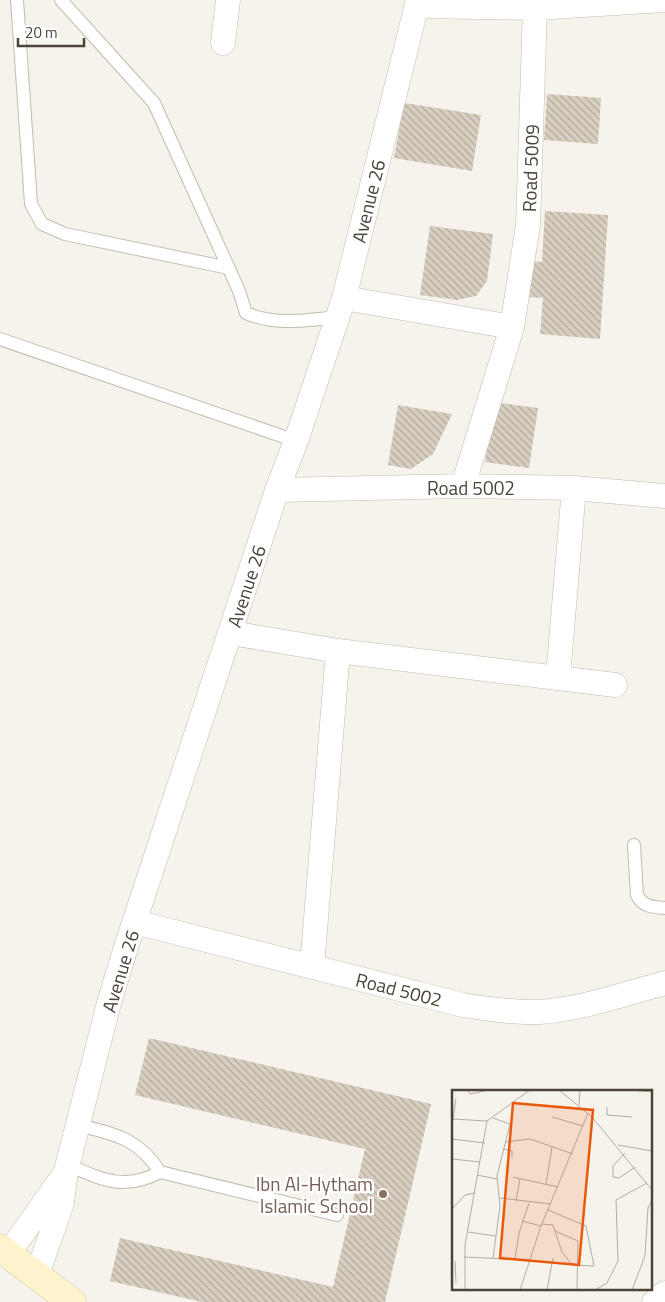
<svg xmlns="http://www.w3.org/2000/svg" width="665" height="1302" font-family="'Titillium Web',sans-serif">
<style>
.building{fill:url(#building-back-hatch)}
.lines{fill:none;stroke-linecap:round;stroke-linejoin:round}
.lane-casing{stroke:#c2bbae;stroke-width:14}
.street-casing{stroke:#c2bbae;stroke-width:25}
.secondary-casing{stroke:#d6c79b;stroke-width:29}
.lane{stroke:#fff;stroke-width:12}
.street{stroke:#fff;stroke-width:24}
.secondary{stroke:#fff3cd;stroke-width:28}
.education-dot{fill:#8d6e63;stroke:#fff;stroke-width:2}
.labels{text-anchor:middle;dominant-baseline:central;stroke-width:5;stroke-linejoin:round;paint-order:stroke}
.street-label{font-size:19px;fill:#4b4439;stroke:#fff}
.education-label{font-size:19px;fill:#785e54;stroke:#fff;text-anchor:end}
.inset-road{fill:none;stroke:#b2ada4;stroke-width:1}
.view{fill:#e8590c;fill-opacity:0.15;stroke:#e8590c;stroke-width:2.5}
.inset-edge{fill:none;stroke:#4b4439;stroke-width:2.5}
</style>
<defs>
<pattern id="building-back-hatch" width="6" height="6" patternUnits="userSpaceOnUse" patternTransform="scale(1.25)"><rect width="6" height="6" fill="#d8cfc1"/><path d="M-1 5l2 2M0 0l6 6M5-1l2 2" fill="none" stroke="#b1aa9e"/></pattern>
</defs>
<rect width="100%" height="100%" fill="#f6f3ec"/>
<path class="building" d="M547,94l54,4 -3,46 -54,-4z
M404,103l77,12 -9,56 -78,-13z
M545,211l63,4 -8,124 -60,-5 3,-36 -16,-1 1,-36 14,1z
M430,226l63,8 -6,47 -11,15 -19,4 -37,-5z
M494,402l44,6 -9,60 -44,-6z
M398,405l54,9 -19,40 -22,15 -23,-4z
M149,1038l282,66 -46,198h-183l-92,-21 10,-43 213,49 32,-138 -230,-54z"/>
<g class="lines">
<g class="lane-casing">
<path id="lane" d="M17,0l14,204 11,20 23,10 164,34
M61,0l93,103 85,188 7,22c30,13 60,7 92,4
M0,339l296,102
M634,845l3,50c6,12 16,12 28,13
M78,1125c37,9 60,13 82,47
M68,1165c35,15 56,26 92,7l177,43"/>
</g>
<g class="street-casing">
<path id="street" d="M417,6l118,2 130,-8
M223,43l5,-43
M344,298l168,29
M463,486l49,-159 16,-102 7,-217
M277,490l186,-4 111,2 91,8
M231,633l107,18 277,34
M558,677l16,-189
M135,922l328,83c25,4 51,8 77,7 42,-3 84,-18 125,-29
M312,967l26,-316
M8,1254l56,-79
M37,1275l25,-72 4,-32 43,-168 17,-56 151,-457 19,-49 48,-143 74,-298
M654,1302l11,-9"/>
</g>
<g class="secondary-casing">
<path id="secondary" d="M0,1248l72,54"/>
</g>
<use href="#lane" class="lane"/>
<use href="#street" class="street"/>
<use href="#secondary" class="secondary"/>
</g>
<circle class="education-dot" cx="383" cy="1194" r="5"/>
<g class="labels">
<g class="street-label">
<text transform="translate(530 168) rotate(-88)">Road 5009</text>
<text transform="translate(368 201) rotate(-76)">Avenue 26</text>
<text x="471" y="487">Road 5002</text>
<text transform="translate(246 586) rotate(-72)">Avenue 26</text>
<text transform="translate(120 971) rotate(-73)">Avenue 26</text>
<text transform="translate(399 989) rotate(14)">Road 5002</text>
</g>
<g class="education-label">
<text x="373" y="1183">Ibn Al-Hytham<tspan x="373" dy="22">Islamic School</tspan></text>
</g>
</g>
<g transform="translate(452 1090)">
<rect width="200" height="200" fill="#f6f3ec"/>
<path class="inset-road" d="M16,0l2,4 19,-4M107,0l33,27 60,73M179,0l21,2M127,15l1,-15M155,17v8l25,2M100,27l31,9M41,28l17,6 -13,52 3,30 -7,52M0,29l35,2 43,-31M1,29l3,-21M0,49l33,4M53,52l25,-3 43,15M166,55l34,6M51,59l9,2v7M173,63l-12,13v11l6,1 16,-11M0,69l28,3M25,85l20,4M61,87l45,10M94,94l6,-37M48,108l51,6M64,111l4,-22M0,119l13,-14 10,-2M70,131l19,5M90,134l11,1 9,27 10,13 22,1 -8,-40 -38,-16M103,141l23,10 -1,49M16,142l27,4M12,167l66,3M63,169l4,-26 10,-30M3,171l1,22M13,200v-45l22,-124M68,200l21,-64 47,-113M95,200l6,-32M143,200l12,-7 11,-22 -2,-61 31,-17M180,200l13,-34 3,-48 4,-8"/>
<path class="view" d="M61,13l80,7 -14,155 -79,-7z"/>
<rect width="200" height="200" class="inset-edge"/>
</g>
<path d="M18 38v8h66v-8" fill="none" stroke="#4b4439" stroke-width="2.5"/>
<text x="25" y="38" font-size="15" fill="#4b4439" stroke="#ffffff" stroke-width="4" paint-order="stroke">20 m</text>
</svg>
